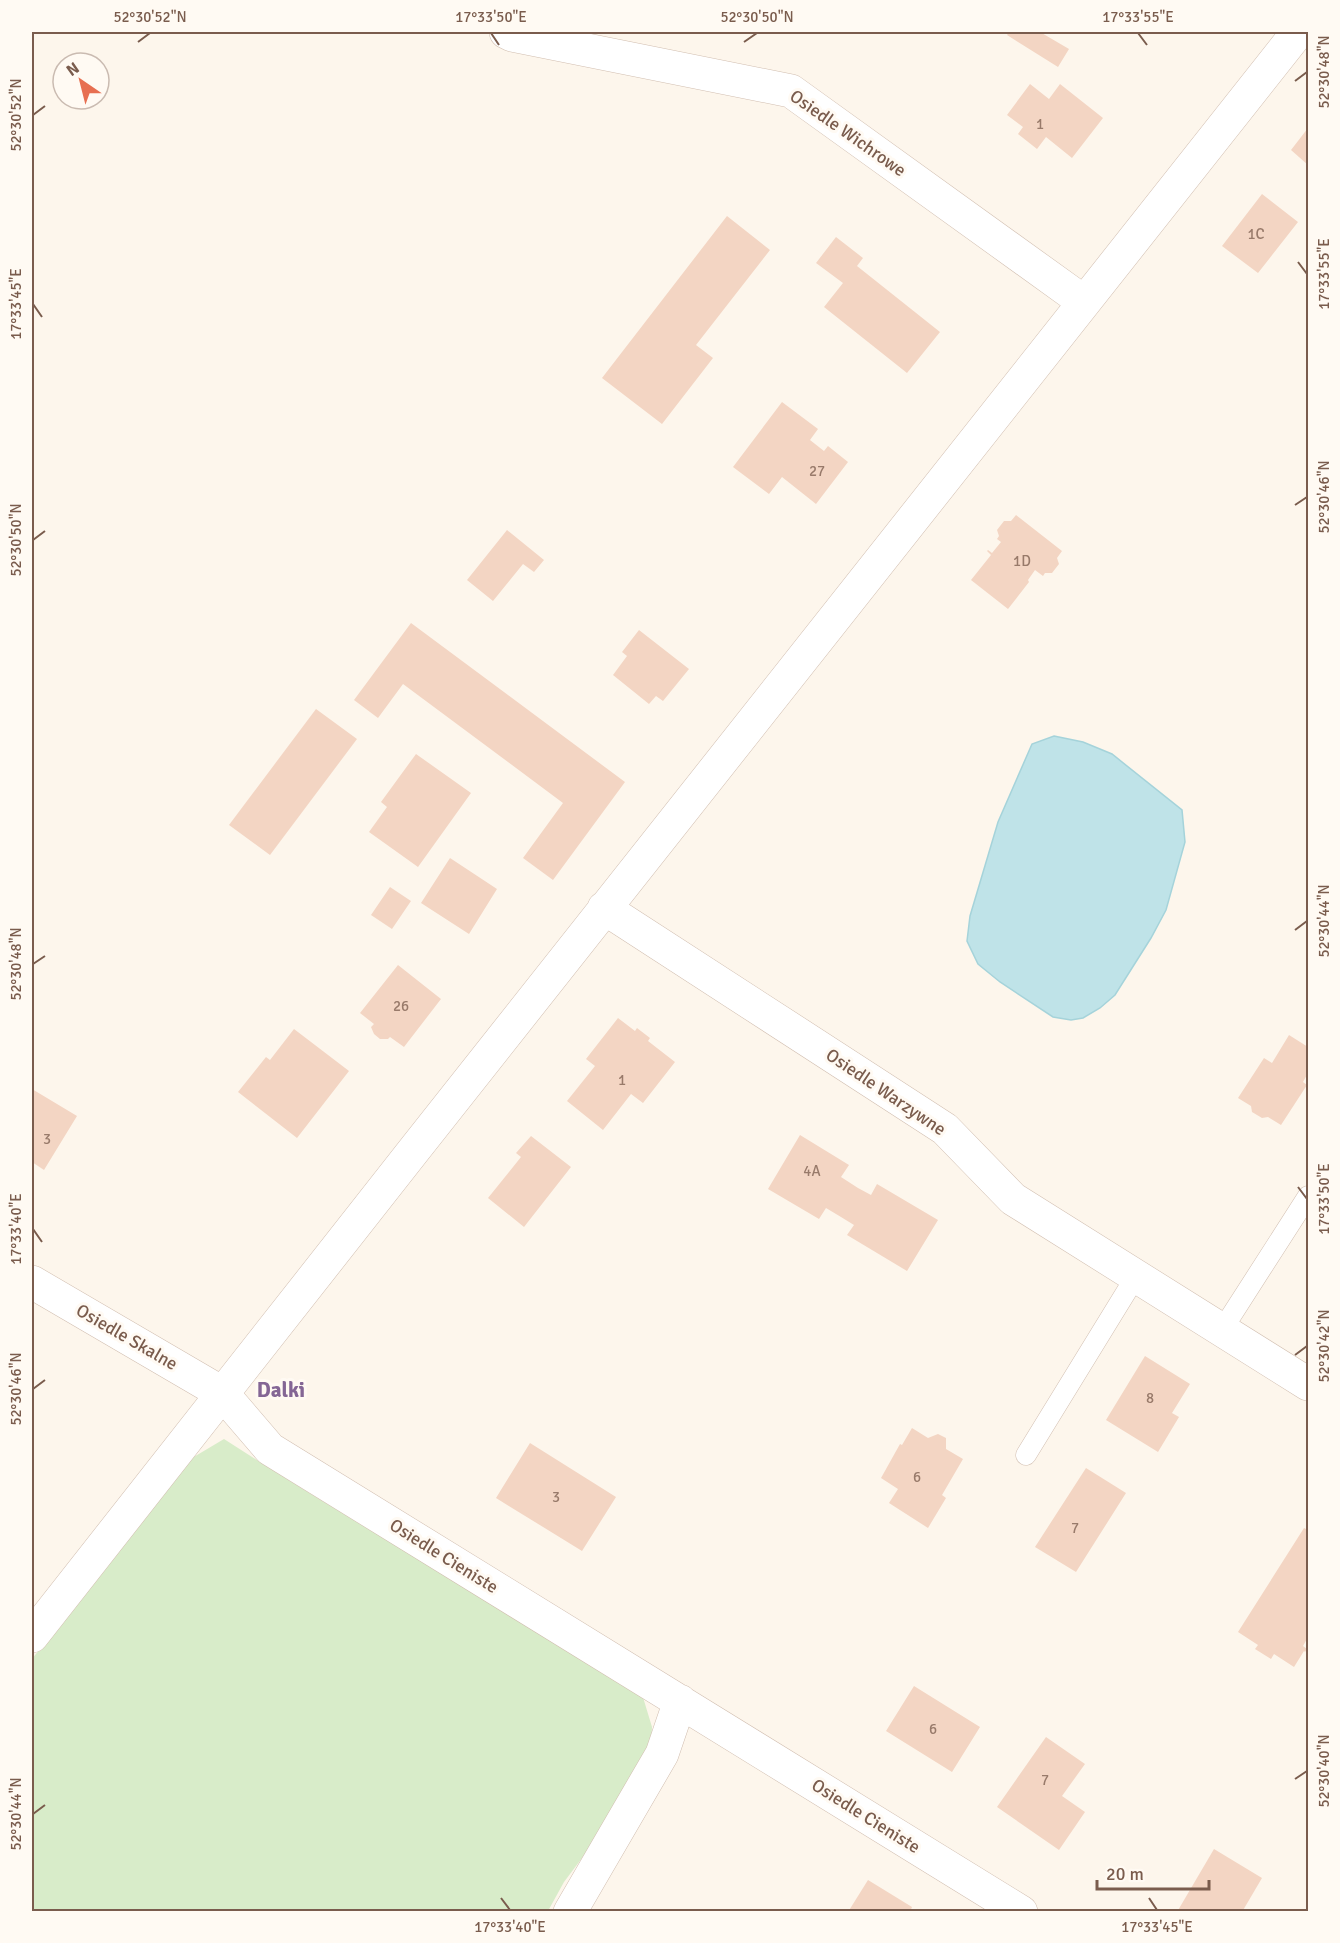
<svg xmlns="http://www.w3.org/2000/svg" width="1340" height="1943" font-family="Signika,sans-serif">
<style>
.green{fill:#d8ecc9}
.water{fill:#bfe3e8;stroke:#a5d3da;stroke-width:1.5}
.building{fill:#f3d5c3}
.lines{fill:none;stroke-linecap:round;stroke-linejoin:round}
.lane-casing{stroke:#d1beb0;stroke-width:21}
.street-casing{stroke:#d1beb0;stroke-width:34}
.lane{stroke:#fff;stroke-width:20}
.street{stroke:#fff;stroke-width:33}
.ticks{fill:none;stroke:#7a5c4d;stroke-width:2}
.labels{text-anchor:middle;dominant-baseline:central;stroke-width:6;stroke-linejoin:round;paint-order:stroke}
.number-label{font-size:15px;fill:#987a6a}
.street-label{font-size:18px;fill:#7a5c4d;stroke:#fffaf3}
.quarter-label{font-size:21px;font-weight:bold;fill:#846695;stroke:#fffaf3}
.neatline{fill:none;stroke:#7a5c4d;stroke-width:2}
.ticks-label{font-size:15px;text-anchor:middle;fill:#7a5c4d}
</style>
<rect width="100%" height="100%" fill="#fdf6ec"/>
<path class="green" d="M224,1439c137,88 279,170 418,255l10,33 -1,23 -36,64 -51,68 -16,29h-516v-252l155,-198z"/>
<path class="water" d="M1054,736l29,6 29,12 70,56 3,32 -19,68 -15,28 -36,57 -15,13 -17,10 -12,2 -18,-3 -53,-35 -22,-18 -11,-23 3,-25 28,-94 34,-78z"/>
<path class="building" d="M1009,32h31l29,17 -11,18 -51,-32z
M1030,84l19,15 11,-15 43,34 -31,40 -26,-21 -9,12 -19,-15 5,-7 -16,-12z
M1308,128v37l-17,-15z
M1262,194l36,28 -40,51 -36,-27z
M727,216l43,34 -74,95 17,13 -51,66 -60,-46z
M836,237l27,21 -6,8 83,66 -33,41 -83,-66 19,-24 -27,-20z
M782,402l36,27 -8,11 14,11 4,-5 20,16 -32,42 -34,-27 -13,17 -36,-27z
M1016,515l46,36 -5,7 2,6 -7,9h-7l-2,3 -8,-6 -7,10 1,2 -21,27 -37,-29 20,-25 -4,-4 1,-1 4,3 9,-11 -4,-3 2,-3 -2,-6 7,-9h7z
M507,530l37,30 -10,12 -11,-8 -30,37 -26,-21z
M411,623l214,159 -72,98 -30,-22 40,-55 -160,-119 -25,34 -24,-18z
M639,630l50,39 -26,32 -7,-5 -7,8 -36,-29 14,-19 -5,-4z
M316,709l41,30 -87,116 -41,-30z
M416,754l55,39 -53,74 -49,-35 18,-25 -6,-5z
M450,858l47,31 -28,45 -48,-31z
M390,887l21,14 -19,28 -21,-14z
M398,965l43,34 -37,48 -14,-10 -2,2h-8l-6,-5 -3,-7 3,-3 -14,-11z
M618,1018l17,13 2,-3 13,10 -2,3 27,21 -32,41 -12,-9 -28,36 -36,-29 28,-35 -9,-7z
M294,1029l55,42 -52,67 -59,-46 28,-35 4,3z
M1289,1035l19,12v26l-5,9 4,3 -26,40 -13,-8 -6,1 -10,-6 -1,-6 -13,-8 26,-40 8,5z
M32,1089l45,27 -33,54 -12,-8z
M800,1135l49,30 -8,12 17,11 13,7 6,-11 61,36 -31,51 -60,-36 7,-10 -13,-8 -15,-9 -7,11 -51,-30z
M531,1136l40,31 -47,60 -36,-29 33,-41 -5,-4z
M1145,1356l45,28 -18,29 7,4 -21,35 -52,-32z
M912,1428l16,10 10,-4 8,4v11l17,10 -21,36 4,3 -18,30 -39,-25 9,-14 -17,-11 19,-34 2,1z
M530,1443l86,54 -34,54 -86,-53z
M1086,1468l40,25 -50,79 -41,-25z
M1304,1528l4,2v107l-5,9 4,3 -2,3 -1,-1 -10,16 -20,-13 -3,5 -16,-10 3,-4 -20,-13z
M914,1686l66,41 -28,45 -66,-41z
M1046,1737l39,27 -23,32 23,16 -26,38 -62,-43z
M1214,1849l48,29 -20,34h-65z
M868,1880l44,27 -2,5h-62z"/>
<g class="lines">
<g class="lane-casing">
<path id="lane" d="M1222,1330l86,-134
M1026,1455l110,-179"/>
</g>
<g class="street-casing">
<path id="street" d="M506,32l6,3 279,56 293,211
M604,908l341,221 68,70 295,185
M32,1282l190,111 48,56 751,463
M32,1636l382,-486 884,-1118
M570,1912l92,-158 18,-53"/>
</g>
<use href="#lane" class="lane"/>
<use href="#street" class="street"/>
</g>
<path class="ticks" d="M491,33l8,12M1138,33l9,12M138,42l12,-9M744,42l13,-9M1295,81l12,-9M33,115l12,-9M1298,262l9,12M33,304l9,13M1295,505l12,-8M33,540l12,-9M1295,930l12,-9M33,964l12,-8M1298,1187l9,12M33,1229l9,13M1295,1355l12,-9M33,1389l12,-9M1295,1779l12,-8M33,1814l12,-9M501,1898l9,12M1149,1898l8,12"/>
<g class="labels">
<g class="number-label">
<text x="1040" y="124">1</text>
<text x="1256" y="234">1C</text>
<text x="817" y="471">27</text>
<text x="1022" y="561">1D</text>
<text x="401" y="1006">26</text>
<text x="622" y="1080">1</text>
<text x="47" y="1139">3</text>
<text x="812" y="1171">4A</text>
<text x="1150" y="1398">8</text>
<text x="917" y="1477">6</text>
<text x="556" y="1497">3</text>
<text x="1075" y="1528">7</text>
<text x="933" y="1729">6</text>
<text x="1045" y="1780">7</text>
</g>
<g class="street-label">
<text transform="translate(848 133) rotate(35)">Osiedle Wichrowe</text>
<text transform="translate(886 1092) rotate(34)">Osiedle Warzywne</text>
<text transform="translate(127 1337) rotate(30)">Osiedle Skalne</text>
<text transform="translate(444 1556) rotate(32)">Osiedle Cieniste</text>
<text transform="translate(866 1816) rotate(32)">Osiedle Cieniste</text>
</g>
<g class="quarter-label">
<text x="281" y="1390">Dalki</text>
</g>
</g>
<rect width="1340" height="1943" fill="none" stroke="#fffaf3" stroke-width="66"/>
<g transform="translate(81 81) rotate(325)"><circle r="28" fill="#fffaf3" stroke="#cabbb1" stroke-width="1.5"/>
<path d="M0-4.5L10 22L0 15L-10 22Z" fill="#e76f51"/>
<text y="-9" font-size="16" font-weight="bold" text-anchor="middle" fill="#7a5c4d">N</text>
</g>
<path d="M1097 1880v9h112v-9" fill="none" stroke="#7a5c4d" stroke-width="3"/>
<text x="1106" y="1880" font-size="18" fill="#7a5c4d" stroke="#fffaf3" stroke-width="4.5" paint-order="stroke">20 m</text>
<rect x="33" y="33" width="1274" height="1877" class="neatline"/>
<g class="ticks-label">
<text x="150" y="22">52°30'52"N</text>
<text x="491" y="22">17°33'50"E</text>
<text x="757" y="22">52°30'50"N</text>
<text x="1138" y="22">17°33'55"E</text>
<text transform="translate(1324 72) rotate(-90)" y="5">52°30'48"N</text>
<text transform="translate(16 115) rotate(-90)" y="5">52°30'52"N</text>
<text transform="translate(1324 274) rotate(-90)" y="5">17°33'55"E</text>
<text transform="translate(16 304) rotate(-90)" y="5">17°33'45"E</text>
<text transform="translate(1324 497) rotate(-90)" y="5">52°30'46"N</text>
<text transform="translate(16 540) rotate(-90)" y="5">52°30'50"N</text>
<text transform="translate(1324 921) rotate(-90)" y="5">52°30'44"N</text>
<text transform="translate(16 964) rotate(-90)" y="5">52°30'48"N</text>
<text transform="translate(1324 1199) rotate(-90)" y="5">17°33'50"E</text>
<text transform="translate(16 1229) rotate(-90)" y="5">17°33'40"E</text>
<text transform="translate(1324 1346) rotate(-90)" y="5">52°30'42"N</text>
<text transform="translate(16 1389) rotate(-90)" y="5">52°30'46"N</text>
<text transform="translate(1324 1771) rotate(-90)" y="5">52°30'40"N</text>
<text transform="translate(16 1814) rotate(-90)" y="5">52°30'44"N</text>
<text x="510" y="1932">17°33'40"E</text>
<text x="1157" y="1932">17°33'45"E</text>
</g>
</svg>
